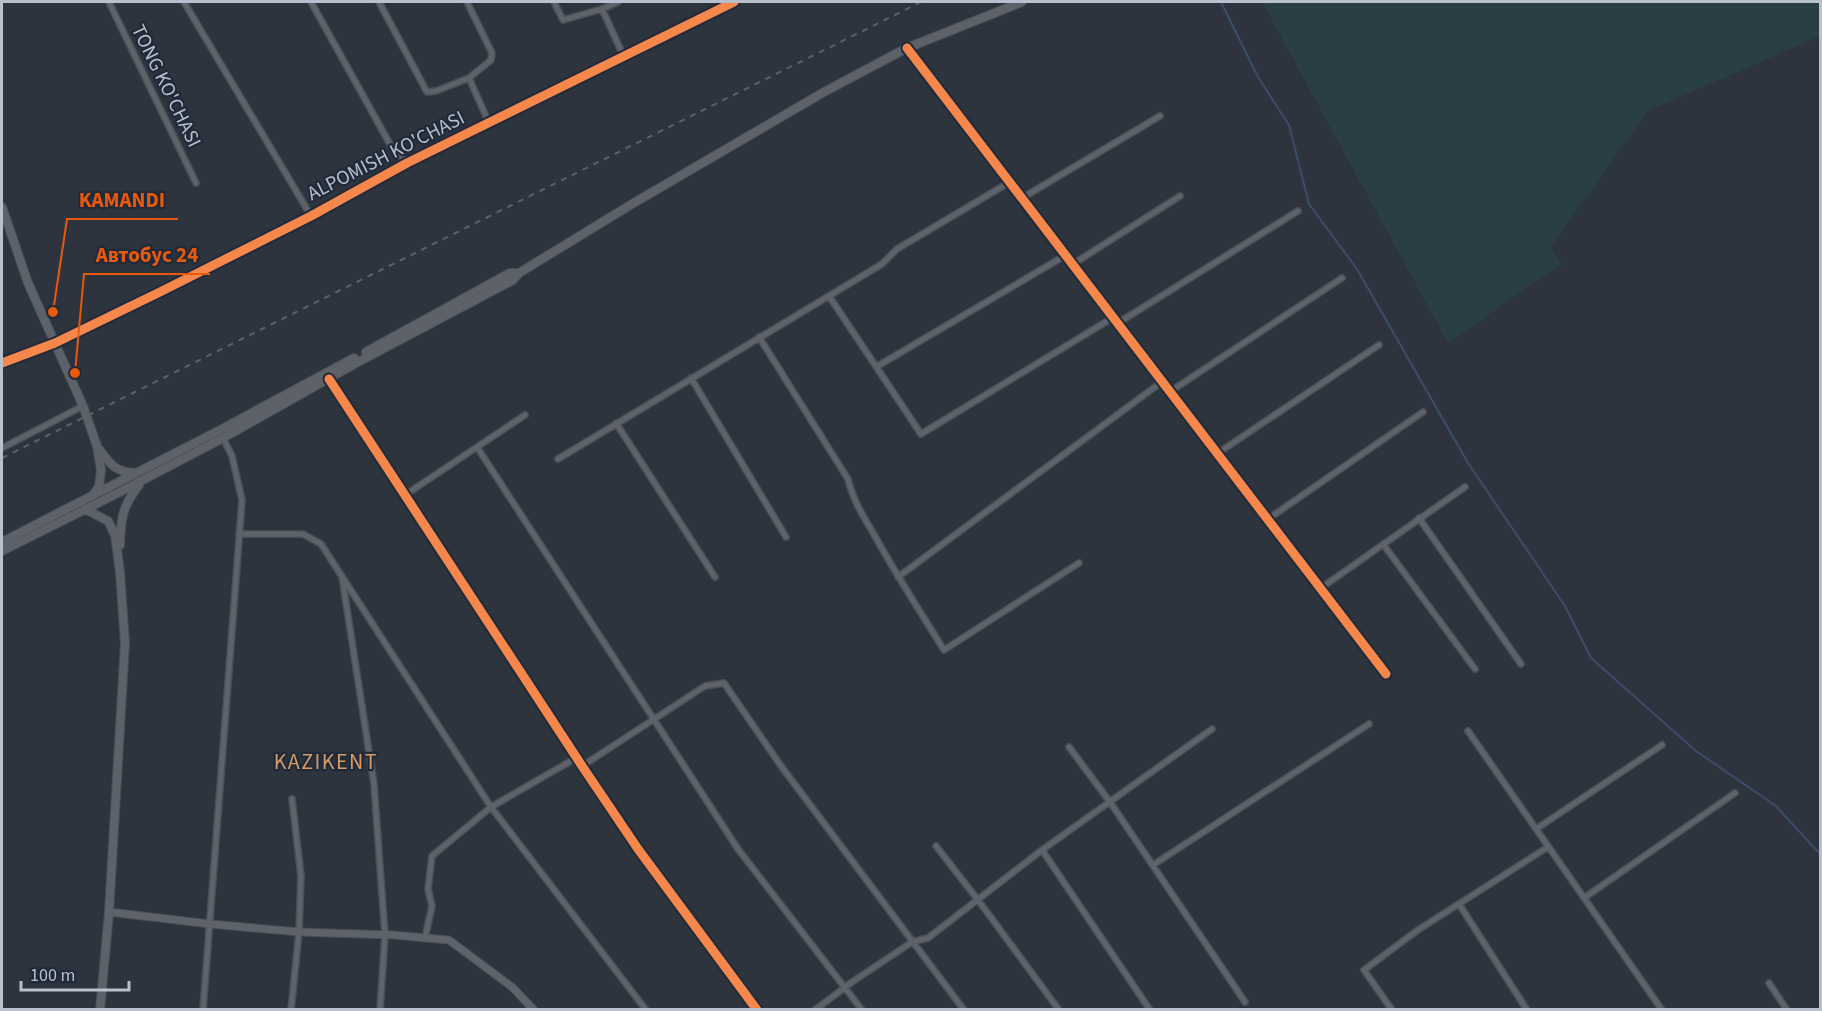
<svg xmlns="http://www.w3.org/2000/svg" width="1822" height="1011" font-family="'Source Sans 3',sans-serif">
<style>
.green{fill:#2a3f44}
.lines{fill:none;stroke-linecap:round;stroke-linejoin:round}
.stream{stroke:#3c4d69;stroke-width:2}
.minor-casing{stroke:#4a4f56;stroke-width:8}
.tertiary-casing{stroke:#4a4f56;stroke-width:9}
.secondary-casing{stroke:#4a4f56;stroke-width:10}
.minor{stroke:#5e636b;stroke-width:5}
.tertiary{stroke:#5e636b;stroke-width:7}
.secondary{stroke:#5d6169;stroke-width:8}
.rail{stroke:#5c6169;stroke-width:2;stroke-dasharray:6 6;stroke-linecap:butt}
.cycleway-casing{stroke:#202a39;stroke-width:13}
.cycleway{stroke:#f5874c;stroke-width:9}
.labels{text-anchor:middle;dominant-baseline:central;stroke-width:4.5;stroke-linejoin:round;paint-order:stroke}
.street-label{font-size:20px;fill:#b9c0cd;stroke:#202a39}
.quarter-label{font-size:22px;letter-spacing:1.5px;fill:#d89c69;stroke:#202a39}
.leader{fill:none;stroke:#e8590c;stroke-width:2}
.callout-dot{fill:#e8590c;stroke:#202a39;stroke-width:2}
.callout-label{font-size:21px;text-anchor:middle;font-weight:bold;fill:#e8590c;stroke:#202a39;stroke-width:4.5;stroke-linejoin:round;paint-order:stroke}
</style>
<rect width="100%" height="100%" fill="#2d343e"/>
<path class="green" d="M1262,2h558v34l-172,75 -97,135 10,18 -113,79z"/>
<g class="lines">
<path class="stream" d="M1221,2l37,75 31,48 20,79 48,65 111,194 97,143 26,52 105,93 80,55 44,48"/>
<g class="minor-casing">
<path id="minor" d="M109,2l87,181
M184,2l127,214
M311,2l80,144 16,17
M379,2l48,90 9,-1 33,-13 22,-18 1,-7 -25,-51
M554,2l9,18 39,-11 22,48
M602,9l16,-7
M907,48l479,626
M469,78l20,45
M1022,198l138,-82
M1073,264l107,-68
M829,296l92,138 193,-117
M1118,323l180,-112
M759,337l89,142c5,22 17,40 28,59 21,38 45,75 68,112l135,-87
M2,363l53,-20 107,-52 149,-75 96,-53 327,-161
M876,367l190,-112
M691,378l95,159
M329,379l253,387 56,83 119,161
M1171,391l171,-113
M616,423l99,154
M477,447l261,402 124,161
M2,448l81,-42
M1218,453l161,-108
M558,459l324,-195 15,-15 113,-67
M405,495l120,-80
M1419,518l102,146
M1268,519l155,-107
M239,534h64l18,10 170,263 155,203
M1383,544l92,125
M342,577l32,207 11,151 -5,75
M898,577l265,-196
M1321,588l144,-101
M1468,731l194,279
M1069,747l41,55 135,200
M582,766l123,-80 19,-3 57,83 183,244
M1536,829l126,-84
M936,846l42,54 81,110
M1042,850l108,160
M1153,865l216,-141
M1584,898l151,-105
M1459,904l68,106
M425,938l7,-32 -4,-17 4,-33 59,-49 85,-49
M1769,983l18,27
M203,1010l39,-510 -10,-44 -9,-18
M291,1010l8,-78 2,-56 -9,-77
M815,1010l37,-28 60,-40 16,-4 114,-88 170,-121
M1392,1010l-28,-40 54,-40 130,-83"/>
</g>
<g class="tertiary-casing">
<path id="tertiary" d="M109,912l101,12 89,8 94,3 56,5 63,47 22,23"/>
</g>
<g class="secondary-casing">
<path id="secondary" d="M2,207l26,76 55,123 14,40 4,24 -2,17 -6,8
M366,352l144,-79h9
M99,449c12,16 16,23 37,24
M85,509l23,12 7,14 5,37 5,71 -16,269 -9,98
M2,542l220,-113 132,-71
M120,545c1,-27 2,-38 19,-60
M2,551l116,-58 105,-55 135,-76 155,-82 6,-7 113,-69 192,-112 83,-44 115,-46"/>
</g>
<use href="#minor" class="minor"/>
<use href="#tertiary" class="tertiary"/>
<use href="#secondary" class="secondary"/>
<path class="rail" d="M2,458l919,-456"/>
<g class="cycleway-casing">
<path id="cycleway" d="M907,48l479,626
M2,363l53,-20 107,-52 149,-75 96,-53 327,-161
M329,379l253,387 56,83 119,161"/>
</g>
<use href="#cycleway" class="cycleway"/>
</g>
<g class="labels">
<g class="street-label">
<text transform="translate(166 86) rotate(64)">TONG KO'CHASI</text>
<text transform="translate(386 156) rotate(-27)">ALPOMISH KO'CHASI</text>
</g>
<g class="quarter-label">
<text x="326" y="762">KAZIKENT</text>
</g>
</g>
<path class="leader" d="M53 312L67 219H178M75 373L84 274H210"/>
<g class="callout-dot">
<circle cx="53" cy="312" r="6"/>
<circle cx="75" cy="373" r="6"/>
</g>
<g class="callout-label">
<text x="122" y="207">KAMANDI</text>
<text x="147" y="262">Автобус 24</text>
</g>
<rect width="1822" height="1011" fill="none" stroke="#b9c0cd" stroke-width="6"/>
<path d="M21 981v9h108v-9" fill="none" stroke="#b9c0cd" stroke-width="3"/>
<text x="30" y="981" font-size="18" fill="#b9c0cd" stroke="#202a39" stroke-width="4.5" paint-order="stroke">100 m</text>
</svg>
